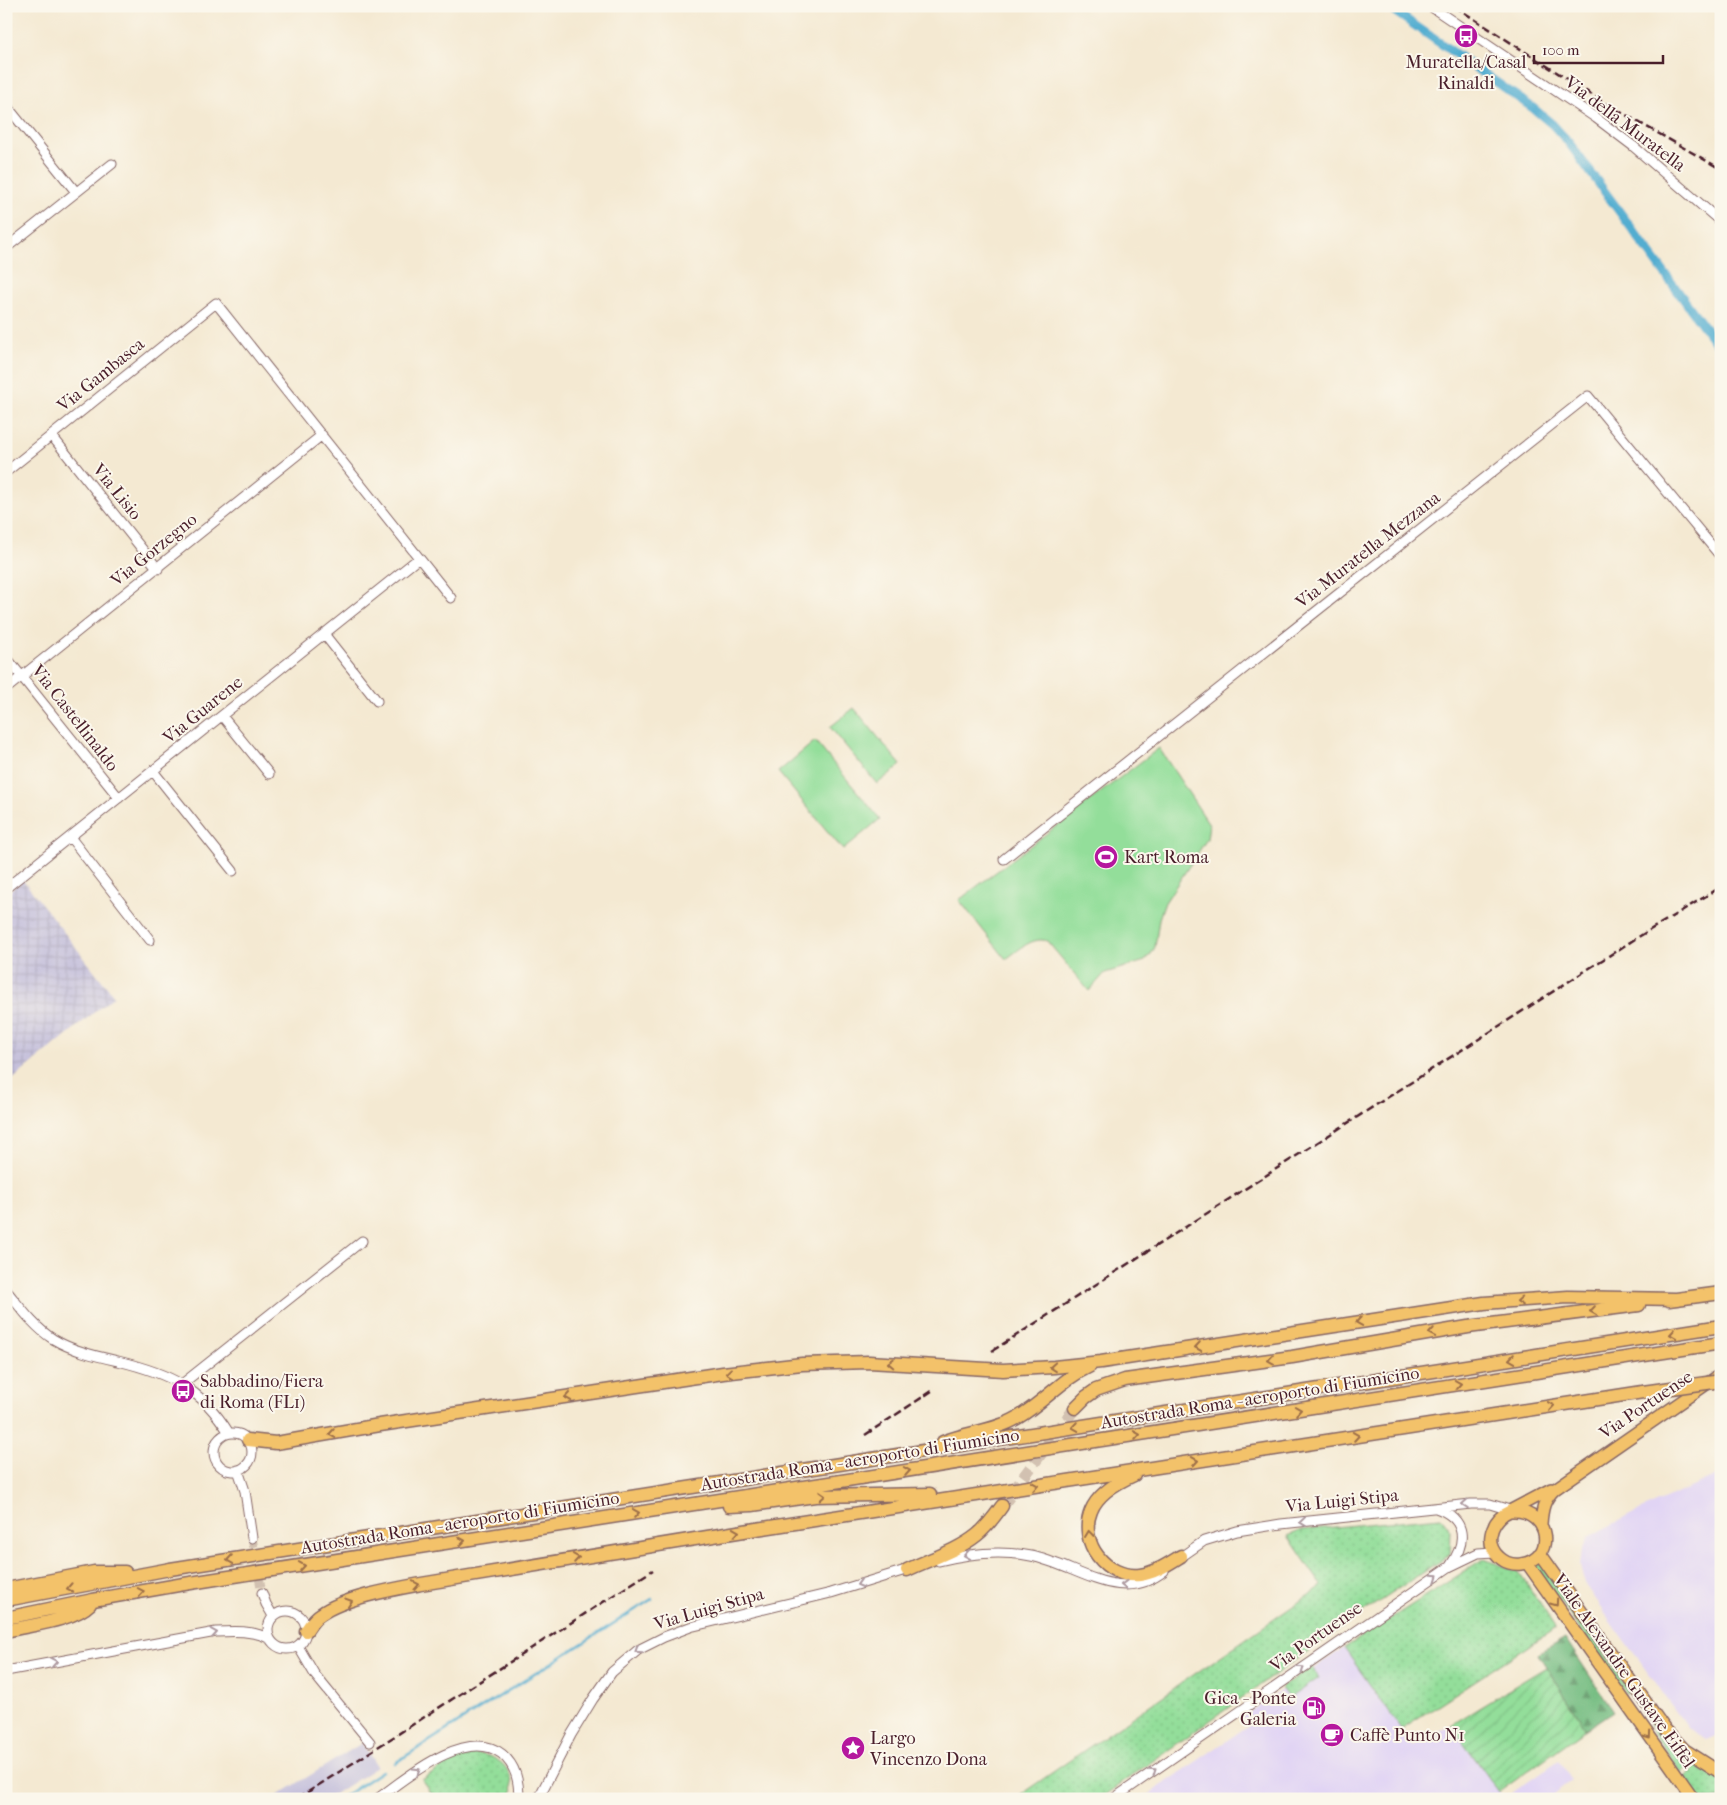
<svg xmlns="http://www.w3.org/2000/svg" width="1727" height="1805" font-family="'IM FELL French Canon',serif">
<style>
.built{fill:#e1d4f4}
.industrial{fill:url(#industrial-grid)}
.railway{fill:#c5c0db}
.grass{fill:url(#grass-dots);stroke:#6e7e62}
.forest{fill:url(#forest-firs);stroke:#606e56}
.garden{fill:url(#garden-furrows);stroke:#6e7e62}
.pitch{fill:#93de9a;stroke:#6e7e62}
.lines{fill:none;stroke-linecap:round;stroke-linejoin:round}
.stream{stroke:#53add0;stroke-width:2.5}
.canal{stroke:#53add0;stroke-width:9}
.minor-tunnel{stroke:#d2c1b1;stroke-width:9;stroke-dasharray:9 4.5;stroke-linecap:butt}
.highway-tunnel{stroke:#d2c1b1;stroke-width:12;stroke-dasharray:12 6;stroke-linecap:butt}
.minor-casing{stroke:#866665;stroke-width:11}
.major-casing{stroke:#866665;stroke-width:14}
.highway-casing{stroke:#866665;stroke-width:15}
.minor{stroke:#fff;stroke-width:9}
.major{stroke:#f3c26a;stroke-width:11}
.highway{stroke:#f3c26a;stroke-width:12}
.rail{stroke:#4a1f2b;stroke-width:2.5;stroke-dasharray:8 4;stroke-linecap:butt}
.highway-bridge-casing{stroke:#866665;stroke-width:15;stroke-linecap:butt}
.highway-bridge{stroke:#f3c26a;stroke-width:12}
.oneway{stroke:#9e704a}
.oneway2{stroke:#ae9aa0}
.labels{text-anchor:middle;dominant-baseline:central;stroke-width:4;stroke-linejoin:round;paint-order:stroke}
.poi-label{font-size:18px;fill:#4a1f2b;stroke:#fbf7ec;text-anchor:start}
.street-label{font-size:18px;fill:#4a1f2b;stroke:#fbf7ec}
</style>
<defs>
<pattern id="industrial-grid" width="8" height="8" patternUnits="userSpaceOnUse" patternTransform="scale(1.25)"><rect width="8" height="8" fill="#c5c0db"/><path d="M0 4h8M4 0v8" fill="none" stroke="#aba5bc"/></pattern>
<pattern id="grass-dots" width="8" height="8" patternUnits="userSpaceOnUse" patternTransform="scale(1.25)"><rect width="8" height="8" fill="#93de9a"/><path d="M2 2h.1M6 6h.1" fill="none" stroke="#80be85" stroke-width="1.8" stroke-linecap="round"/></pattern>
<pattern id="forest-firs" width="22" height="20" patternUnits="userSpaceOnUse" patternTransform="scale(1.25)"><rect width="22" height="20" fill="#76bd82"/><path d="M5 1l3.5 6h-7zM16 11l3.5 6h-7z" fill="#63996b"/></pattern>
<pattern id="garden-furrows" width="10" height="10" patternUnits="userSpaceOnUse" patternTransform="scale(1.25)"><rect width="10" height="10" fill="#93de9a"/><path d="M-1 1l2-2M0 10L10 0M9 11l2-2" fill="none" stroke="#80be85"/></pattern>
</defs>
<rect width="100%" height="100%" fill="#fbf7ec"/>
<filter id="ink" filterUnits="userSpaceOnUse"><feTurbulence type="fractalNoise" baseFrequency=".02" numOctaves="2"/><feDisplacementMap in="SourceGraphic" scale="10" xChannelSelector="R" yChannelSelector="G"/><feConvolveMatrix kernelMatrix="1 2 1 2 8 2 1 2 1" color-interpolation-filters="sRGB"/></filter>
<filter id="wash" filterUnits="userSpaceOnUse"><feTurbulence type="fractalNoise" baseFrequency=".0096" numOctaves="4" result="noise"/><feDisplacementMap in="SourceGraphic" scale="20" xChannelSelector="R" yChannelSelector="G"/><feGaussianBlur stdDeviation="1.12" result="paint"/><feColorMatrix in="noise" values="0 0 0 0 0 0 0 0 0 0 0 0 0 0 0 0 0 1.4 0 .05"/><feComposite in="paint" operator="in"/></filter>
<g filter="url(#wash)">
<rect width="100%" height="100%" fill="#f4e9d2"/>
<path class="built" d="M1721,1474v260l-14,6 -12,-6 -8,-7 -98,-136 -6,-14 -3,-12 2,-15 6,-13 44,-23z
M1344,1648l69,98 38,-21 53,74h-362l106,-73 -6,-9z
M1559,1760l13,21 -25,18h-38l3,-6z"/>
<path class="industrial" d="M23,880l91,116 -108,89v-192z"/>
<path class="railway" d="M362,1743l15,24 -50,32h-55z"/>
<path class="grass" d="M1441,1517l10,14 -1,23 -82,55 -269,190h-85l308,-213 -34,-50 14,-6z
M1538,1558l90,131v4l-2,1 -94,-132z
M1484,1559l35,13 37,56 -155,101 -57,-81z
M1311,1667l8,11 -30,21 -8,-11z
M1650,1722l2,1 17,21 24,18 -12,11 -33,-48z
M470,1753c29,1 46,15 42,46h-78l-12,-19 36,-23z
M1697,1765l24,14v20h-22l-15,-21z"/>
<path class="forest" d="M1565,1638l48,73 -27,18 -48,-75z"/>
<path class="garden" d="M1546,1667l40,62 -87,63 -48,-67z"/>
<path class="pitch" d="M854,708l47,57 -24,19 -47,-57z
M815,741l65,78 -37,31 -65,-78z
M1159,748l50,76 -2,15 -43,65 -5,15 -4,28 -4,7 -6,7 -40,12 -16,18 -42,-50c-15,-5 -29,10 -41,18l-47,-59z"/>
<g class="lines">
<path class="stream" d="M395,1763l257,-164
M340,1799l42,-28"/>
<path class="canal" d="M1387,6l146,102 20,17 16,18 152,207"/>
</g>
</g>
<g filter="url(#ink)">
<g class="lines">
<path class="minor-tunnel" d="M252,1538l10,55"/>
<path class="highway-tunnel" d="M1002,1506l73,-98"/>
<g class="minor-casing">
<path id="minor" d="M1430,6l166,112 37,28 88,76
M6,105l70,87
M6,248l106,-84
M52,436l106,133
M6,472l210,-169 235,295
M324,634l53,67
M6,657l113,141
M6,689l316,-254
M222,716l47,58
M153,771l80,100
M70,837l80,103
M1004,859l584,-463 133,161
M6,888l413,-330
M6,1290c14,17 28,37 47,49 20,12 43,17 65,22 49,12 83,26 111,72
M182,1384l180,-143
M214 1452a19 19 0 1 1 38 0a19 19 0 1 1-38 0Z
M238,1470l7,21 7,47
M1436,1508c31,11 31,34 14,58
M1178,1559l26,-18 33,-10 44,-7 190,-20h19l23,7
M939,1561c31,-8 61,-11 92,-5 46,9 89,50 133,15
M262,1593l4,11 7,12
M268 1630a19 19 0 1 1 38 0a19 19 0 1 1-38 0Z
M298,1646l17,29 55,67
M6,1671l210,-39c18,-1 37,-2 54,7
M377,1799c29,-21 90,-73 125,-45 14,12 17,27 17,45
M538,1799l33,-64 22,-36 19,-27 26,-22 26,-13 26,-10 141,-34 81,-25
M1113,1799l336,-232 29,-14 16,-1"/>
</g>
<g class="major-casing">
<path id="major" d="M1513,1511c37,-1 44,48 8,53 -7,1 -16,-1 -22,-7 -14,-13 -9,-32 5,-43l47,-25
M1541,1524c1,-15 3,-25 14,-35l166,-115
M1540,1553l125,176 20,21 36,23
M1527,1563l167,236"/>
</g>
<g class="highway-casing">
<path id="highway" d="M1669,1300l52,-7
M1075,1408l11,-11 10,-7 29,-10 167,-23 176,-30 171,-22
M248,1440l28,3 104,-18 343,-52 79,-9 67,-2 134,8 51,-3 47,-5 383,-59 84,-6 108,2
M943,1442c24,-10 52,-11 74,-24 26,-15 45,-39 73,-52
M1134,1475c-16,7 -36,18 -43,36 -13,31 15,68 49,64 15,-2 28,-11 41,-19
M729,1506l23,-1 63,-9 115,-2
M907,1570c23,-11 50,-19 70,-35 10,-8 18,-19 25,-29
M6,1589l88,-17h31
M6,1600l164,-31 1551,-243
M6,1618l87,-18 91,-16 1537,-241
M6,1631c23,-6 67,-10 84,-27
M306,1631c4,-6 8,-13 15,-17 22,-16 73,-25 100,-30l329,-54 893,-138"/>
</g>
<use href="#minor" class="minor"/>
<use href="#major" class="major"/>
<use href="#highway" class="highway"/>
<path class="rail" d="M1454,6l149,96 118,67
M992,1351l643,-412 86,-52
M865,1435l70,-46
M297,1799l356,-229"/>
<g class="highway-bridge-casing">
<path id="highway-bridge" d="M1643,1392l78,-11"/>
</g>
<use href="#highway-bridge" class="highway-bridge"/>
</g>
<defs><path id="oneway-chevron" d="M-2-3.5L2.5 0L-2 3.5" fill="none" stroke-width="1.6" stroke-linecap="round" stroke-linejoin="round" transform="scale(1.25)"/></defs>
<g class="oneway">
<use href="#oneway-chevron" transform="translate(1520 1301) rotate(176)"/>
<use href="#oneway-chevron" transform="translate(1593 1311) rotate(172)"/>
<use href="#oneway-chevron" transform="translate(1359 1322) rotate(171)"/>
<use href="#oneway-chevron" transform="translate(1432 1333) rotate(170)"/>
<use href="#oneway-chevron" transform="translate(1673 1334) rotate(171)"/>
<use href="#oneway-chevron" transform="translate(1198 1347) rotate(171)"/>
<use href="#oneway-chevron" transform="translate(1512 1359) rotate(171)"/>
<use href="#oneway-chevron" transform="translate(1271 1360) rotate(172)"/>
<use href="#oneway-chevron" transform="translate(891 1363) rotate(-178)"/>
<use href="#oneway-chevron" transform="translate(1053 1367) rotate(175)"/>
<use href="#oneway-chevron" transform="translate(729 1373) rotate(173)"/>
<use href="#oneway-chevron" transform="translate(1458 1384) rotate(-9)"/>
<use href="#oneway-chevron" transform="translate(568 1397) rotate(171)"/>
<use href="#oneway-chevron" transform="translate(1551 1406) rotate(-9)"/>
<use href="#oneway-chevron" transform="translate(1298 1410) rotate(-9)"/>
<use href="#oneway-chevron" transform="translate(1075 1427) rotate(171)"/>
<use href="#oneway-chevron" transform="translate(332 1434) rotate(170)"/>
<use href="#oneway-chevron" transform="translate(1137 1435) rotate(-9)"/>
<use href="#oneway-chevron" transform="translate(1356 1436) rotate(-9)"/>
<use href="#oneway-chevron" transform="translate(1195 1461) rotate(-9)"/>
<use href="#oneway-chevron" transform="translate(907 1471) rotate(-9)"/>
<use href="#oneway-chevron" transform="translate(1035 1486) rotate(-9)"/>
<use href="#oneway-chevron" transform="translate(822 1496) rotate(-3)"/>
<use href="#oneway-chevron" transform="translate(636 1513) rotate(-9)"/>
<use href="#oneway-chevron" transform="translate(736 1532) rotate(-9)"/>
<use href="#oneway-chevron" transform="translate(1089 1534) rotate(-97)"/>
<use href="#oneway-chevron" transform="translate(462 1541) rotate(-9)"/>
<use href="#oneway-chevron" transform="translate(576 1558) rotate(-9)"/>
<use href="#oneway-chevron" transform="translate(230 1560) rotate(171)"/>
<use href="#oneway-chevron" transform="translate(302 1566) rotate(-9)"/>
<use href="#oneway-chevron" transform="translate(416 1585) rotate(-11)"/>
<use href="#oneway-chevron" transform="translate(70 1588) rotate(169)"/>
<use href="#oneway-chevron" transform="translate(141 1592) rotate(-10)"/>
<use href="#oneway-chevron" transform="translate(349 1602) rotate(-18)"/>
<use href="#oneway-chevron" transform="translate(1555 1603) rotate(55)"/>
<use href="#oneway-chevron" transform="translate(1648 1736) rotate(55)"/>
</g>
<g class="oneway2">
<use href="#oneway-chevron" transform="translate(1465 1504) rotate(176)"/>
<use href="#oneway-chevron" transform="translate(1303 1522) rotate(174)"/>
<use href="#oneway-chevron" transform="translate(967 1555) rotate(171)"/>
<use href="#oneway-chevron" transform="translate(1435 1577) rotate(-34)"/>
<use href="#oneway-chevron" transform="translate(860 1584) rotate(163)"/>
<use href="#oneway-chevron" transform="translate(1124 1585) rotate(-178)"/>
<use href="#oneway-chevron" transform="translate(214 1633) rotate(-9)"/>
<use href="#oneway-chevron" transform="translate(638 1650) rotate(147)"/>
<use href="#oneway-chevron" transform="translate(54 1662) rotate(-10)"/>
<use href="#oneway-chevron" transform="translate(1301 1669) rotate(-35)"/>
<use href="#oneway-chevron" transform="translate(417 1771) rotate(-32)"/>
<use href="#oneway-chevron" transform="translate(1153 1771) rotate(-35)"/>
</g>
</g>
<defs>
<g id="bus-disc" transform="scale(1.25)"><circle r="9.5" fill="#b5179e" stroke="#fbf7ec"/><path d="M-5-6H5V4H4V6H2V4H-2V6H-4V4H-5ZM-3.5-4V0h7V-4ZM-3.5 1.2v1.5H-2V1.2ZM2 1.2v1.5H3.5V1.2Z" fill="#fff"/></g>
<g id="stadium-disc" transform="scale(1.25)"><circle r="9.5" fill="#b5179e" stroke="#fbf7ec"/><path d="M0-5a6.5 5 0 1 0 0 10a6.5 5 0 1 0 0-10ZM-3.5-1.8h7v3.6h-7Z" fill="#fff"/></g>
<g id="fuel-disc" transform="scale(1.25)"><circle r="9.5" fill="#b5179e" stroke="#fbf7ec"/><path d="M-5.5-6h7V0h2V4h1.3V-2.5L3-4.5l.8-.8L6-3V5H2.5V1h-1V6h-7ZM-4.2-4.7v3.2H.2V-4.7Z" fill="#fff"/></g>
<g id="cafe-disc" transform="scale(1.25)"><circle r="9.5" fill="#b5179e" stroke="#fbf7ec"/><path d="M-5.5-4.5H6V0H3Q3 3.5 0 3.5H-2.5Q-5.5 3.5-5.5 0ZM3-3.2v2h1.7v-2ZM-6 4.5H4V6H-6Z" fill="#fff"/></g>
<g id="sight-disc" transform="scale(1.25)"><circle r="9.5" fill="#b5179e" stroke="#fbf7ec"/><path d="M0-6L1.8-2.2L6-1.7L2.9 1.2L3.7 5.4L0 3.3L-3.7 5.4L-2.9 1.2L-6-1.7L-1.8-2.2Z" fill="#fff"/></g>
</defs>
<g fill-rule="evenodd">
<use href="#bus-disc" x="1466" y="36"/>
<use href="#stadium-disc" x="1106" y="857"/>
<use href="#bus-disc" x="183" y="1391"/>
<use href="#fuel-disc" x="1314" y="1708"/>
<use href="#cafe-disc" x="1332" y="1735"/>
<use href="#sight-disc" x="853" y="1748"/>
</g>
<g class="labels">
<g class="poi-label">
<text x="1466" y="62" text-anchor="middle">Muratella/Casal<tspan x="1466" dy="21">Rinaldi</tspan></text>
<text x="1124" y="857">Kart Roma</text>
<text x="200" y="1381">Sabbadino/Fiera<tspan x="200" dy="21">di Roma (FL1)</tspan></text>
<text x="1296" y="1698" text-anchor="end">Gica - Ponte<tspan x="1296" dy="21">Galeria</tspan></text>
<text x="1350" y="1735">Caffè Punto N1</text>
<text x="870" y="1738">Largo<tspan x="870" dy="21">Vincenzo Dona</tspan></text>
</g>
<g class="street-label">
<text transform="translate(1625 124) rotate(37)">Via della Muratella</text>
<text transform="translate(101 375) rotate(-39)">Via Gambasca</text>
<text transform="translate(117 492) rotate(51)">Via Lisio</text>
<text transform="translate(154 550) rotate(-39)">Via Gorzegno</text>
<text transform="translate(1368 550) rotate(-38)">Via Muratella Mezzana</text>
<text transform="translate(203 710) rotate(-39)">Via Guarene</text>
<text transform="translate(75 718) rotate(52)">Via Castellinaldo</text>
<text transform="translate(1260 1398) rotate(-9)">Autostrada Roma - aeroporto di Fiumicino</text>
<text transform="translate(1646 1405) rotate(-34)">Via Portuense</text>
<text transform="translate(860 1460) rotate(-9)">Autostrada Roma - aeroporto di Fiumicino</text>
<text transform="translate(1342 1501) rotate(-6)">Via Luigi Stipa</text>
<text transform="translate(460 1523) rotate(-9)">Autostrada Roma - aeroporto di Fiumicino</text>
<text transform="translate(709 1609) rotate(-16)">Via Luigi Stipa</text>
<text transform="translate(1316 1637) rotate(-35)">Via Portuense</text>
<text transform="translate(1624 1671) rotate(55)">Viale Alexandre Gustave Eiffel</text>
</g>
</g>
<rect width="1727" height="1805" fill="none" stroke="#fbf7ec" stroke-width="25"/>
<path d="M1534 55v8h129v-8" fill="none" stroke="#4a1f2b" stroke-width="2.5"/>
<text x="1542" y="55" font-size="15" fill="#4a1f2b" stroke="#fbf7ec" stroke-width="4" paint-order="stroke">100 m</text>
</svg>
